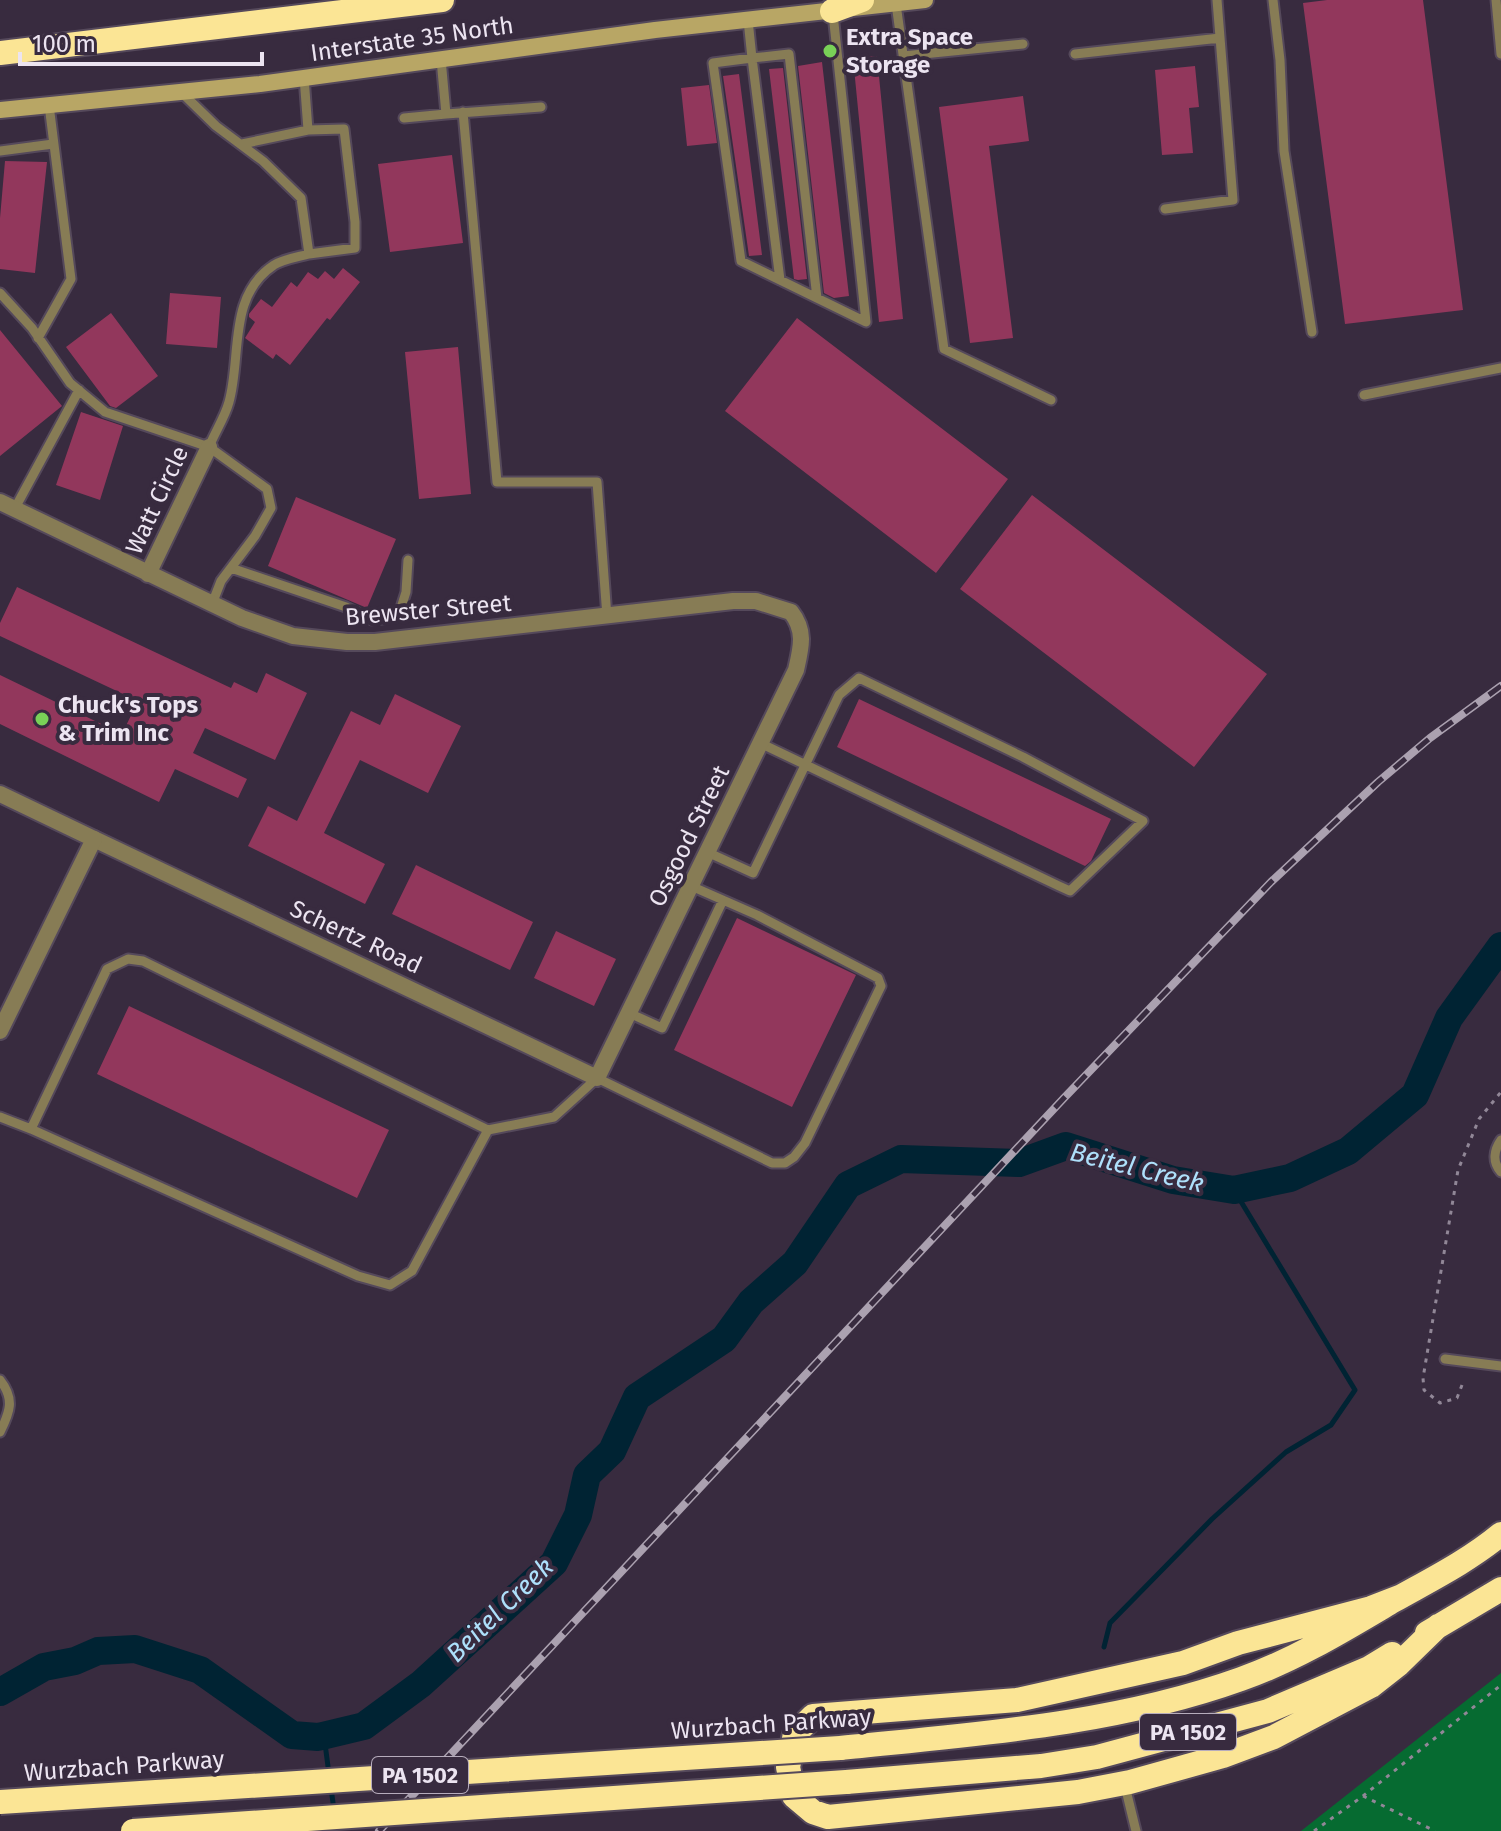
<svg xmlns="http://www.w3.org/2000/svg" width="1501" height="1831" font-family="'Fira Sans',sans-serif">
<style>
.green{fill:#066b31}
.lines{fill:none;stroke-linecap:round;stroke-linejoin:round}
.stream{stroke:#002333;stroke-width:5}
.river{stroke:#002333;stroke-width:28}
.building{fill:#92375c}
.service-casing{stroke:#55495b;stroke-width:13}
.minor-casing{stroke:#55495b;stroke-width:20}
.tertiary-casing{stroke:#55495b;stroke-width:20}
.secondary-casing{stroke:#55495b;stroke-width:20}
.motorway-casing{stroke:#55495b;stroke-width:28}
.path{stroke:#918797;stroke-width:3;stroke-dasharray:4 6;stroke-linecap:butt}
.service{stroke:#877c55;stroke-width:9}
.minor{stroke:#877c55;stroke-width:16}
.tertiary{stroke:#877c55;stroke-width:16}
.secondary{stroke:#b8a665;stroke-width:16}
.motorway{stroke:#fbe595;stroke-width:24}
.rail-casing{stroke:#aba1b0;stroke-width:8}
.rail{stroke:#382b3f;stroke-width:5;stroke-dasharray:15;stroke-linecap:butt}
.motorway-bridge-casing{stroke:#55495b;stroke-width:28;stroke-linecap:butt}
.motorway-bridge{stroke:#fbe595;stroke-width:24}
.poi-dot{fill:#79d157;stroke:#382b3f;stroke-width:3}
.labels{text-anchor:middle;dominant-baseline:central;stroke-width:8;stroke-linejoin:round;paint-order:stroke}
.shield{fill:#382b3f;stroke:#b6acbc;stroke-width:2}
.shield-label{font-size:22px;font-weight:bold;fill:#ece4f1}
.poi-label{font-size:24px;font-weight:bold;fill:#ece4f1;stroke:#382b3f;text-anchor:start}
.street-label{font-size:24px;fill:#ece4f1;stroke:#382b3f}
.water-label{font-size:26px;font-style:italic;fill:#aee0fb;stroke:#382b3f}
</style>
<rect width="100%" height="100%" fill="#382b3f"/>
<path class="green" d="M1501,1673v158h-200z"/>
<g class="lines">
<path class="stream" d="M1104,1647l6,-24 102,-104 74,-67 45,-27 24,-35 -121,-200
M324,1736l5,38
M331,1788l3,22"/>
<path class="river" d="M0,1692l44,-25 31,-6 23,-10 37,-2 65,21 92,65 26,2 46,-11 57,-42 133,-121 24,-48 9,-40 25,-24 25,-54 87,-58 27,-37 44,-39 53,-78 53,-26 118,4 47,-17 107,34 61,10 56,-12 58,-27 67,-56 34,-77 52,-72"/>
</g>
<path class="building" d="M1327,0h96l40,310 -118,14 -42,-321z
M877,56l26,263 -24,3 -26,-264z
M822,62l27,234 -15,2 -10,-5 -26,-227z
M1195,66l4,41 -10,1 4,45 -31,2 -7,-85z
M783,68l24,211 -9,1 -4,-1 -25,-210z
M739,74l23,181 -13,1 -26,-180z
M709,85l8,58 -30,3 -6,-58z
M1023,96l6,45 -40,5 24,192 -43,5 -31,-236z
M452,155l11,88 -73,9 -12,-88z
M5,161l42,1 -12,111 -35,-4v-51z
M343,268l17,14 -30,38 -3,-2 -37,47 -14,-11 -3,5 -28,-21 10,-16 -6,-5v-3l12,-15 11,8 19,-25 6,5 11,-15 10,7 7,-8 9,8z
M170,293l51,4 -4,51 -51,-4z
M111,313l47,63 -42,32 -6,-2 -44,-59z
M797,318l211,161 -72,94 -211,-162z
M0,330l62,76 -62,50z
M458,347l13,147 -52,5 -14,-147z
M81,412l42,14 -23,74 -44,-15z
M1032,495l235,179 -73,93 -234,-178z
M296,497l100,42 -29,69 -99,-42z
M17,587l214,101 3,-6 23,11 9,-20 41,20 -32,67 -70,-32 -12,25 54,26 -9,19 -63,-29 -16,33 -159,-78v-49l122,59 16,-33 -138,-65v-13z
M395,694l66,32 -33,67 -68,-33 -36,73 61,31 -20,40 -117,-58 20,-40 29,15 54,-110 29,14z
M859,699l252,120 -20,42 -6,5 -248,-119z
M416,865l117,57 -23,48 -118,-56z
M737,918l119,57 -64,132 -118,-57z
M556,931l60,28 -22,47 -60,-28z
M129,1006l260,124 -32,68 -260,-124z"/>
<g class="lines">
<g class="service-casing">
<path id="service" d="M1273,0l7,60 4,91 28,181
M1496,0l5,54
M896,4l48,345 107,51
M748,20l4,38 -39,5 28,198 125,61 -33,-308
M1075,54l145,-16
M903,56l120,-12
M441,59l5,55 95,-7
M180,91l36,35 47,35 38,37 8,56 46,-6v-26l-11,-93 -36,1 -4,-53
M463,112l34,370h100l10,135
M404,118l42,-4
M242,144l66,-14
M0,151l53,-7
M1165,209l68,-9 -16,-200
M780,280l-28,-222 37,-4 28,244
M0,293l32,35 38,55 35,29 104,35 58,42 4,19 -16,28 -34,45 -9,23
M38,338l33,-59 -22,-174
M1364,395l137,-27
M209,447c6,-15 16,-30 20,-45 13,-46 -2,-106 45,-137 10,-6 24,-8 35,-11
M14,510l65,-120
M231,568l115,39 26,13 19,-2 9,-7 6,-19 2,-32
M707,852l46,21 86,-178 20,-17 164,79 120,64 -73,70 -11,-5 -299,-143
M629,1013l33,15 61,-128
M0,1117l31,12
M488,1130l-76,141 -22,14 -32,-9 -327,-147 76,-160 21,-10 15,2 345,169 66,-13 43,-39 175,85h13l9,-6 11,-14 76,-157 -3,-8 -121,-63 -66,-29
M1501,1140c-7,10 -9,22 0,32
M1445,1359l56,7
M0,1380c15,19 10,32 0,52
M1125,1786l11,45"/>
</g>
<g class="minor-casing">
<path id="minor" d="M0,502l242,116 51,18 54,6h28l358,-41h23l35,11c15,19 10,36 5,58l-199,408 -503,-239
M148,574l61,-127"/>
</g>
<g class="tertiary-casing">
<path id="tertiary" d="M0,794l94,45 -94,192"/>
</g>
<g class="secondary-casing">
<path id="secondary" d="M0,110l260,-26 395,-54 270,-30"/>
</g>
<g class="motorway-casing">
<path id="motorway" d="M832,11l30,-11
M0,53l442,-53
M1402,1596l-31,12 -133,35 -55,20 -166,37 -204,16 -18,18 -7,33 6,29 19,16 15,5 250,-25 52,-10 93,-26 51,-19 97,-51 28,-22 39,-38
M1427,1633l74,-44
M840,1748c135,-14 273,-23 401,-69 54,-19 103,-49 152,-78 37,-21 74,-39 108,-67
M846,1782l195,-16 56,-9 171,-46 101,-43 23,-14"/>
</g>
<path class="path" d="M1462,1385l-5,13 -17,5 -16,-13 -1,-12 35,-208 21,-51 22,-27
M1363,1796l72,35
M1314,1831l49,-35 138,-111"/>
<use href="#service" class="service"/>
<use href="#minor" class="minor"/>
<use href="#tertiary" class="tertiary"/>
<use href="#secondary" class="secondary"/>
<use href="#motorway" class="motorway"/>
<g class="rail-casing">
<path id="rail" d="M379,1831l685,-733 207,-216 107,-100 52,-44 71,-52"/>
</g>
<use href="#rail" class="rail"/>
<g class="motorway-bridge-casing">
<path id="motorway-bridge" d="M0,1802l840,-54
M133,1831l713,-49"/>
</g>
<use href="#motorway-bridge" class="motorway-bridge"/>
</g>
<g class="poi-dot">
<circle cx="830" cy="51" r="8"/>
<circle cx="42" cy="719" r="8"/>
</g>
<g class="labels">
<g class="shield">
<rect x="1140" y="1714" width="96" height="36" rx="6"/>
<rect x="372" y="1757" width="96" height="36" rx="6"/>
</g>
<g class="shield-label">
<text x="1188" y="1732">PA 1502</text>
<text x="420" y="1775">PA 1502</text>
</g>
<g class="poi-label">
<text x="846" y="37">Extra Space<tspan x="846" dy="28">Storage</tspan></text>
<text x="58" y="705">Chuck's Tops<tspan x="58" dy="28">&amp; Trim Inc</tspan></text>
</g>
<g class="street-label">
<text transform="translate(412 39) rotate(-8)">Interstate 35 North</text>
<text transform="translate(157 500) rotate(-65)">Watt Circle</text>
<text transform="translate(428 610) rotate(-5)">Brewster Street</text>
<text transform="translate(689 836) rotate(-64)">Osgood Street</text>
<text transform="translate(356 937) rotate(25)">Schertz Road</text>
<text transform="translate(771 1724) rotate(-4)">Wurzbach Parkway</text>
<text transform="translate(124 1766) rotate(-4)">Wurzbach Parkway</text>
</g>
<g class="water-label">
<text transform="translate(1137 1168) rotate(14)">Beitel Creek</text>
<text transform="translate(500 1610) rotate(-44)">Beitel Creek</text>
</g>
</g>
<path d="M20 52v12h242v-12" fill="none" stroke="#ece4f1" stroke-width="4"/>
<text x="32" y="52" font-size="24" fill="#ece4f1" stroke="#382b3f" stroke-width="6" paint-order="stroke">100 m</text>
</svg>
